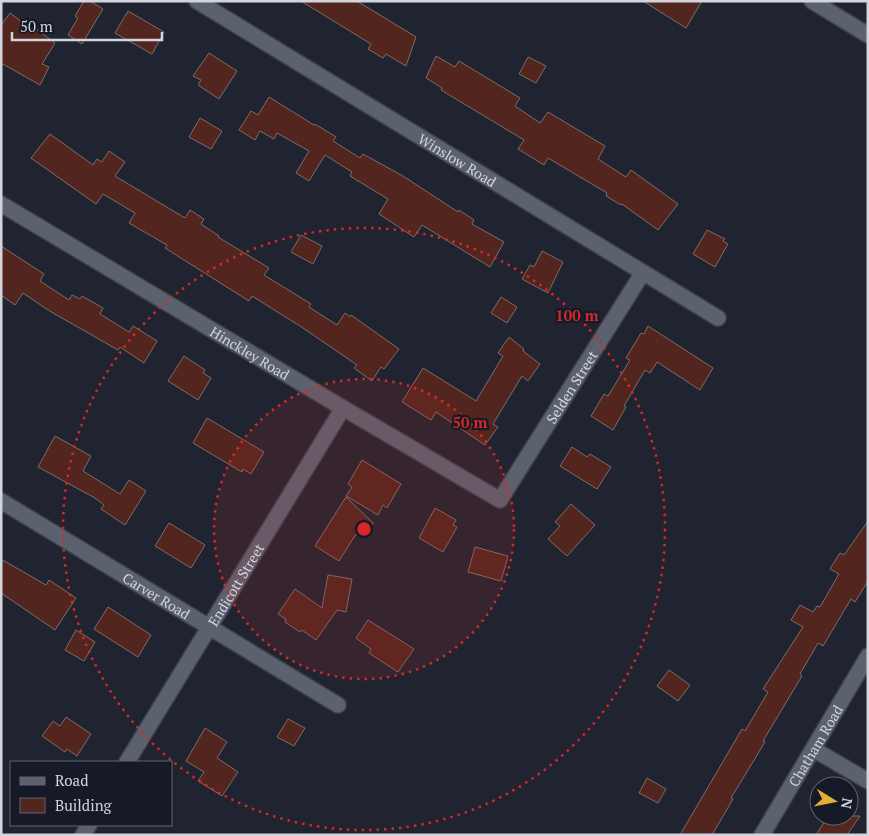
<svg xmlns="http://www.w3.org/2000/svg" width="869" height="836" font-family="'PT Serif',serif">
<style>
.building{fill:#52261f;stroke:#7e6c68}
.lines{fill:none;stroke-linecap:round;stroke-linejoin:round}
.street-casing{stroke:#3d414b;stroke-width:18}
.street{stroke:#5c6170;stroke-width:15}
.ring{fill:none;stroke:#d62828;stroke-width:2.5;stroke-dasharray:2.5 5}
.labels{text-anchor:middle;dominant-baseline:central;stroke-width:4.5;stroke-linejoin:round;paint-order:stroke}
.street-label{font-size:14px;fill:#d2d5de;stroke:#161a27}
.centre{fill:#d62828;stroke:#161a27;stroke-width:2.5}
.ring-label{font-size:15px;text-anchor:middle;font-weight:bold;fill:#d62828;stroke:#161a27;stroke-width:4.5;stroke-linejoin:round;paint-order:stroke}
</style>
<rect width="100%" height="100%" fill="#202430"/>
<path class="building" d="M84,1h6l13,8 -21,35 -14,-9 10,-17 -3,-2z
M301,1h56l59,36 -10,29 -20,-12 -3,4 -15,-9 3,-5z
M643,1h59l-16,27z
M128,11l36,21 -12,22 -37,-21z
M10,13l12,9 1,-3 32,24 -13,21 7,3 -9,18 -39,-22v-38z
M209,53l28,18 -18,28 -21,-14 3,-5 -8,-4z
M436,56l19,11 4,-6 61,37 -5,8 25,17 8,-11 57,34 -7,13 28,18 5,-7 47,34 -20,26 -36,-26 -1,1 -15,-9 1,-3 -59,-35 -4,7 -26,-16 6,-9 -83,-50 1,-2 -16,-10z
M528,57l18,9 -10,17 -17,-9z
M269,97l45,28 1,-1 21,13 -3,4 27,17 3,-4 40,22 55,36 1,-2 15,10 -2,4 32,18 -14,25 -68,-42 -8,12 -35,-23 9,-15 -38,-23 2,-4 -27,-17 -16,26 -13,-8 13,-22 -32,-18 -3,6 -14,-8 -5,9 -16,-10 12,-19 7,4z
M200,118l22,13 -11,18 -22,-12z
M50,134l43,31 4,-6 5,3 7,-11 16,11 -10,14 70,42 5,-8 14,9 -3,5 18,12 -1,1 51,31 -5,7 47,29 -2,3 28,18 8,-12 5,4 1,-2 48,34 -15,20 -3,-2 -9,14 -18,-13 3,-3 -57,-39 -48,-30 -3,5 -84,-53 2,-3 -38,-22 6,-10 -32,-19 -7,10 -65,-46z
M707,230l18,9 -2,2 5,3 -13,23 -22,-13z
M301,235l21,11 -9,18 -22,-12z
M1,246l43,28 -4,7 29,19 3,-5 8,4 2,-3 21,12 -3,6 29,18 4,-6 24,15 -13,22 -24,-16 -2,3 -70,-40 -25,-17 -8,12 -14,-10z
M542,251l21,11 -15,31 -26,-14 8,-14 4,2z
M501,297l16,10 -10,16 -16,-10z
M648,326l65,42 -13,22 -43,-28 -7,11 -5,-3 -21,36 2,1 -13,23 -22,-14 13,-22 4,2 22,-36 -4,-2 15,-25 3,1z
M509,337l15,12 -1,2 17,13 -12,17 -6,-5 -29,48 5,3 -13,18 -49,-33 -5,8 -29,-18 21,-34 53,33 27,-45 -5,-3z
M184,356l21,14 -2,3 8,5 -13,22 -30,-19z
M207,418l57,34 -13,22 -8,-5 -1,3 -49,-29z
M55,436l36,20 -8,15 37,23 9,-14 17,11 -21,34 -24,-16 3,-4 -9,-7 -57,-31z
M572,447l15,10 3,-3 21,13 -14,22 -37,-23z
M362,460l39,24 -14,24 -4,-3 -5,10 -32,-19 6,-9 -4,-3z
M346,497l27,26 -10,15 -7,-4 -17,27 -24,-15z
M571,504l24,21 -28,31 -19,-17 12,-13 -5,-4z
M435,508l21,12 -3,5 4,2 -14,25 -24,-14z
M868,521v60l-13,21 -4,-3 -28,47 -5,-3 -18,31 2,2 -39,65 2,1 -34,56 2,1 -21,36h-32l62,-106 3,2 23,-39 -5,-3 40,-62 -12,-7 9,-15 13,7 4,-6 3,1 19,-33 -9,-5 10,-16 4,2z
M169,523l36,22 -14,23 -36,-22z
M475,547l33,9 -7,25 -33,-9z
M1,559l45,26 3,-5 27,18 -21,32 -54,-37z
M328,575l24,4 -6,33 -9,-2 -21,30 -14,-10 -2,2 -15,-10 1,-3 -8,-5 17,-25 27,19z
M108,607l43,28 -13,22 -44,-28z
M368,620l46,29 -16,23 -29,-19 2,-4 -15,-11z
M76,630l19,12 -11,19 -19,-11z
M669,670l21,15 -12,16 -21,-15z
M66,717l25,17 -14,22 -10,-7 -2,3 -23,-16 11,-15 7,5z
M288,719l17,9 -11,18 -17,-9z
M205,728l22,14 -10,16 21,14 -16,24 -24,-15 6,-9 -18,-11z
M647,778l19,11 -8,14 -19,-10z
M828,816h32l-13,19h-31z"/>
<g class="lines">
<g class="street-casing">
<g id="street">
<path id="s1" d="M197,1l521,317"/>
<path d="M812,1l56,34"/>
<path id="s2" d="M1,204l342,204 157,92 142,-226"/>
<path id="s3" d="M1,501l337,204"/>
<path d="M813,749l55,32"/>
<path id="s4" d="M127,762l216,-354"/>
<path d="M83,835l6,-10"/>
<path id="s5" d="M762,835l106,-179"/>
</g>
</g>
<use href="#street" class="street"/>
</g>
<circle cx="364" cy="529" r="150" fill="#d62828" fill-opacity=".12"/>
<g class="ring">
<circle cx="364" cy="529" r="150"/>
<circle cx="364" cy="529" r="301"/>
</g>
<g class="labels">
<g class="street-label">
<text stroke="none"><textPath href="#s1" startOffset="305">Winslow Road</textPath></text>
<text stroke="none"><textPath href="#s2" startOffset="290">Hinckley Road</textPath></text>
<text stroke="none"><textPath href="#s2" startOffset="714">Selden Street</textPath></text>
<text stroke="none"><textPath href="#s4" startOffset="208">Endicott Street</textPath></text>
<text stroke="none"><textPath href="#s3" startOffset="182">Carver Road</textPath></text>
<text stroke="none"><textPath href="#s5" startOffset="104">Chatham Road</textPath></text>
</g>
</g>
<circle cx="364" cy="529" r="8" class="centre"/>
<g class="ring-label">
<text x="577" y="321">100 m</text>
<text x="470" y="428">50 m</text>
</g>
<rect width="869" height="836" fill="none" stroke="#d2d5de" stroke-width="5"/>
<rect x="10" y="761" width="162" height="65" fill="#161a27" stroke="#616570"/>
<rect x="20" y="777" width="25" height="8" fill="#5c6170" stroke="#616570"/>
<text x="55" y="786" font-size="15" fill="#d2d5de">Road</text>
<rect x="20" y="798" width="25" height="15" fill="#52261f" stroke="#616570"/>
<text x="55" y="811" font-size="15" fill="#d2d5de">Building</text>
<g transform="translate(834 801) rotate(100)"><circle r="24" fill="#161a27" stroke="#616570"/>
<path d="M0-4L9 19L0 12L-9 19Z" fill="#e4ad35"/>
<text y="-8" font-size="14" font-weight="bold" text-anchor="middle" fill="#d2d5de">N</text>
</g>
<path d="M12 32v8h150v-8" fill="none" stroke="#d2d5de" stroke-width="2.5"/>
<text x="20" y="32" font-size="15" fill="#d2d5de" stroke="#161a27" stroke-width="4" paint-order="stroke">50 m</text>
</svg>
